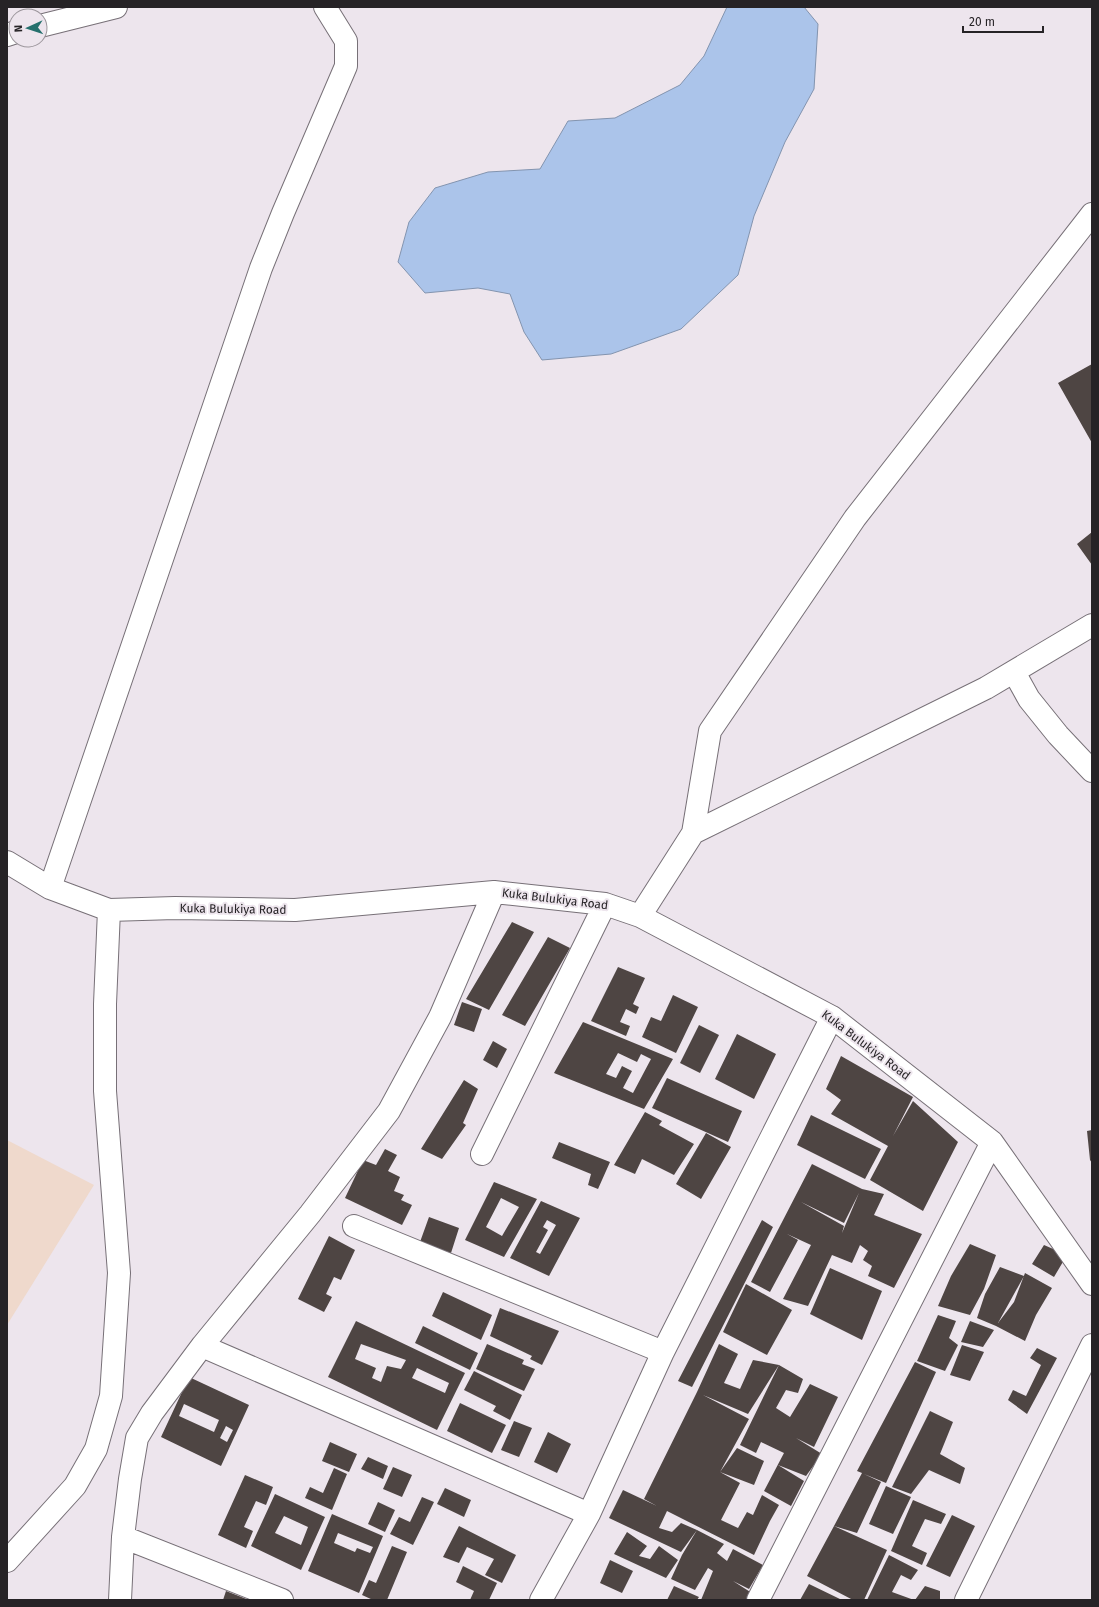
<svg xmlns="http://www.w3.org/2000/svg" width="1099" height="1607" font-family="'Fira Sans',sans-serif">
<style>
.medical{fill:#efd9cc}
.water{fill:#abc4ea;stroke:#8394af}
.building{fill:#4e4543;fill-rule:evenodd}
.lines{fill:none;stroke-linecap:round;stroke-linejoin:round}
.minor-casing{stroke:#777077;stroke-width:24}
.minor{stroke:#fff;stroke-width:22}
.labels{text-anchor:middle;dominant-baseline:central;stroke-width:4;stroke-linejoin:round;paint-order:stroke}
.street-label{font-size:12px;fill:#262326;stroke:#ede5ed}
</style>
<rect width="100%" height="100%" fill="#ede5ed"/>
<path class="medical" d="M7,1140l87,45 -87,140z"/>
<path class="water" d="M727,7h77l14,17 -4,65 -29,53 -31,74 -16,59 -57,54 -70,25 -69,6 -18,-28 -14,-38 -32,-6 -53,5 -27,-31 11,-40 26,-34 53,-16 52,-3 28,-48 47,-3 65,-33 24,-29z"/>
<path class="building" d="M1092,364v79l-34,-60z
M1092,532v33l-15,-21z
M512,922l22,10 -45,78 -23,-11z
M548,937l22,11 -45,78 -23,-11z
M618,967l27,11 -12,26 6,3 -3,7 -10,-5 -6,13 10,4 -4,10 -35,-15z
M673,995l25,12 -22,46 -34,-16 9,-20 10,4z
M462,1002l20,7 -8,23 -20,-7z
M583,1022l90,37 -29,50 -90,-36zM618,1053l19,9 4,-8 10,5 -18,34 -10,-5 9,-17 -10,-5 -6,12 -10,-4z
M699,1025l20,10 -19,38 -20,-10z
M737,1034l39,20 -22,45 -39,-20z
M493,1041l14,8 -10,19 -14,-8z
M841,1056l72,41 -20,39 20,-35 45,41 -35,69 -53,-31 18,-34 -57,-32 10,-14 -15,-11z
M667,1078l75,33 -14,31 -76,-34z
M464,1080l14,9 -15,34 3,2 -24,34 -21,-10z
M645,1112l17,9 -3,4 35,19 -20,31 -32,-16 -7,15 -21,-9z
M811,1115l70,34 -16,30 -68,-34z
M1092,1130v33l-2,-3 -3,-29z
M706,1133l25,14 -30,52 -25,-15z
M559,1142l51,20 -12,27 -10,-4 3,-11 -39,-16z
M385,1149l12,6 -9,16 12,6 -6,14 10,4 -3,5 11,5 -10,20 -57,-27 18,-38 13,5z
M812,1164l50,25 22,5 -10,21 48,19 -28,54 -26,-12 4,-10 -9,-6 5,-9 -8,-6 -8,18 -20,-8 -24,51 -25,-7 28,-54 -24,-11 11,6 -28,52 -19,-10zM859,1193l-17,40 2,-7 -43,-24 43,21z
M494,1182l43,17 -33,58 -39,-17zM501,1198l18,9 -17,29 -16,-9z
M541,1201l39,17 -31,58 -39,-18zM547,1220l9,5 -16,29 -4,-2 12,-22 -5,-3z
M429,1217l30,11 -8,25 -31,-11z
M762,1220l11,7 -81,160 -14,-6z
M329,1236l26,14 -14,30 -7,-3 -8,17 6,3 -8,15 -26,-13z
M970,1244l26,11 -12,34 -14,26 -32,-9 13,-30z
M1044,1245l23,10 -13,22 -22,-13z
M1000,1267l24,9 -26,47 16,-21 11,-29 27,15 -16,27 -11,26 -29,-15 -19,-8 8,-24z
M830,1268l52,23 -20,49 -52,-26z
M746,1284l46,26 -25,45 -44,-23z
M443,1292l49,23 -11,25 -49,-24z
M500,1308l59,23 -17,34 -12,-6 2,-3 -42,-20z
M938,1315l18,6 -7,17 9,7 -13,26 -28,-10z
M356,1321l109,52 -28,57 -109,-53zM361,1344l45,16 -5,9 -14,-3 -6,16 -9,-4 4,-10 -21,-9zM417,1368l32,15 -4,10 -33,-15z
M970,1321l24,9 -11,17 -22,-5z
M423,1326l55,27 -8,17 -55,-27z
M487,1344l37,16 -2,4 13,5 -11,22 -48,-22z
M719,1344l19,10 -14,29 16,6 13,-29 26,5 -31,49 -45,-19 46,24 -29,53 17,-24 27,13 -10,24 -34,-13 20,11 -19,37 17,8 9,-16 6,3 9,-20 17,10 -9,16 -16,34 -87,-44 -8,17 13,4 9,-9 16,7 -16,22 -72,-34 14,-28 34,16 -13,-7 53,-107z
M962,1345l22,7 -14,29 -20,-6z
M1037,1348l20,10 -30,56 -19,-14 5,-10 13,6 15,-31 -11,-7z
M915,1362l21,10 -50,111 -22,-9 17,8 -24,51 -23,-7 28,-53 -5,-2z
M779,1365l24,14 -5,14 -12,-3 -10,18 14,9 20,-33 28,13 -24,50 -18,-9 26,16 -16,22 -28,-11 26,16 -13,25 -27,-15 20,-38 -23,-11 -5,11 -16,-8z
M474,1371l48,24 -12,25 -17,-9 3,-5 -32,-16z
M189,1377l60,28 -28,61 -60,-29zM184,1404l35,16 -5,12 -35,-16zM226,1426l7,4 -6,12 -7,-4z
M460,1403l46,22 -14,28 -45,-22z
M930,1411l23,11 -13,32 25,14 -5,16 -31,-14 -18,24 -19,-7z
M514,1421l18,7 -13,29 -18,-7z
M548,1432l23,12 -14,29 -23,-11z
M330,1442l27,12 -8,18 -27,-11z
M368,1457l20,9 -5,13 -22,-10z
M393,1467l19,8 -10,22 -19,-8z
M334,1468l13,6 -15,36 -27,-12 5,-11 13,6z
M245,1475l28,12 -7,18 -10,-4 -12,26 9,4 -7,17 -28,-13z
M886,1486l25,11 -18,37 -24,-10z
M445,1488l26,12 -7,17 -27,-13z
M275,1494l50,23 -24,53 -50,-24zM284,1516l24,11 -7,18 -26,-12z
M422,1497l12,5 -21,43 -23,-11 9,-17 11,5z
M913,1500l33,14 -5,10 -16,-5 -13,27 15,7 -5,12 -31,-14z
M378,1502l17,8 -10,22 -17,-8z
M332,1514l51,22 -24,57 -51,-22zM338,1533l35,14 -3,6 -13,-5 -2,4 -21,-9z
M952,1515l23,11 -25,51 -24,-11z
M459,1526l57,29 -14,28 -17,-8 9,-16 -27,-12 -8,16 -16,-6z
M834,1526l53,24 -23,50h-11l-46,-24z
M697,1530l27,14 -7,9 10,8 6,-12 30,16 -14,24 -16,-8 22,14 -3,5h-51l12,-29 -5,-3 -13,22 -24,-11 11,-24z
M627,1532l20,14 -8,10 11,3 9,-13 19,14 -12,18 -52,-24z
M392,1546l15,6 -20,48h-14l-11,-5 7,-15 7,3z
M889,1555l29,15 -7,10 -10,-5 -9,17 22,8h-47z
M610,1560l23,11 -11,22 -22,-10z
M463,1566l34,17 -8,17h-19l4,-9 -18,-9z
M809,1584l33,16h-42z
M674,1586l25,11 -2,3h-30z
M925,1586l15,5v9h-25z
M226,1591l23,9h-26z"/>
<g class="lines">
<g class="minor-casing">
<path id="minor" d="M40,26l76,-19
M7,35l9,-3
M1014,672l15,27 29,36 34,36
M693,833l17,-102 145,-213 237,-304
M7,862l43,26 59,22 66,-2 120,2 199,-18 111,12 35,12 192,101 160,125 100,142
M50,888l211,-620 22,-55 63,-147v-25l-21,-34
M640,916l53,-83 293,-145 106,-63
M482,1154l123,-250
M354,1226l309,126
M202,1346l387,168
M123,1537l159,63
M7,1561l68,-75 21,-37 15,-53 8,-123 -14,-182v-87l4,-94
M120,1600l3,-63 7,-58 7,-41 15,-25 50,-67 108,-132 79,-103 51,-94 54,-125
M541,1600l48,-86 74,-162 169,-335
M758,1600l234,-458
M966,1600l126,-255"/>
</g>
<use href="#minor" class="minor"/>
</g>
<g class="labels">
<g class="street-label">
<text transform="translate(555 899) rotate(7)">Kuka Bulukiya Road</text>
<text transform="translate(233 909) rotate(1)">Kuka Bulukiya Road</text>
<text transform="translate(866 1045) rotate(37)">Kuka Bulukiya Road</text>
</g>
</g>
<rect width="1099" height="1607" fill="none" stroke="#262326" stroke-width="16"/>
<g transform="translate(28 28) rotate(267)"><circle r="19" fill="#ede5ed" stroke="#9d979d"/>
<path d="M0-3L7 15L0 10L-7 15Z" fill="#25706d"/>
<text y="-6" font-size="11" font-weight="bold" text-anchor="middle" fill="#262326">N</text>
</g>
<path d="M963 26v6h80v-6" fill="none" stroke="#262326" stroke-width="2"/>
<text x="969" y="26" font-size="12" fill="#262326" stroke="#ede5ed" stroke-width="3" paint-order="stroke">20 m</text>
</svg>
